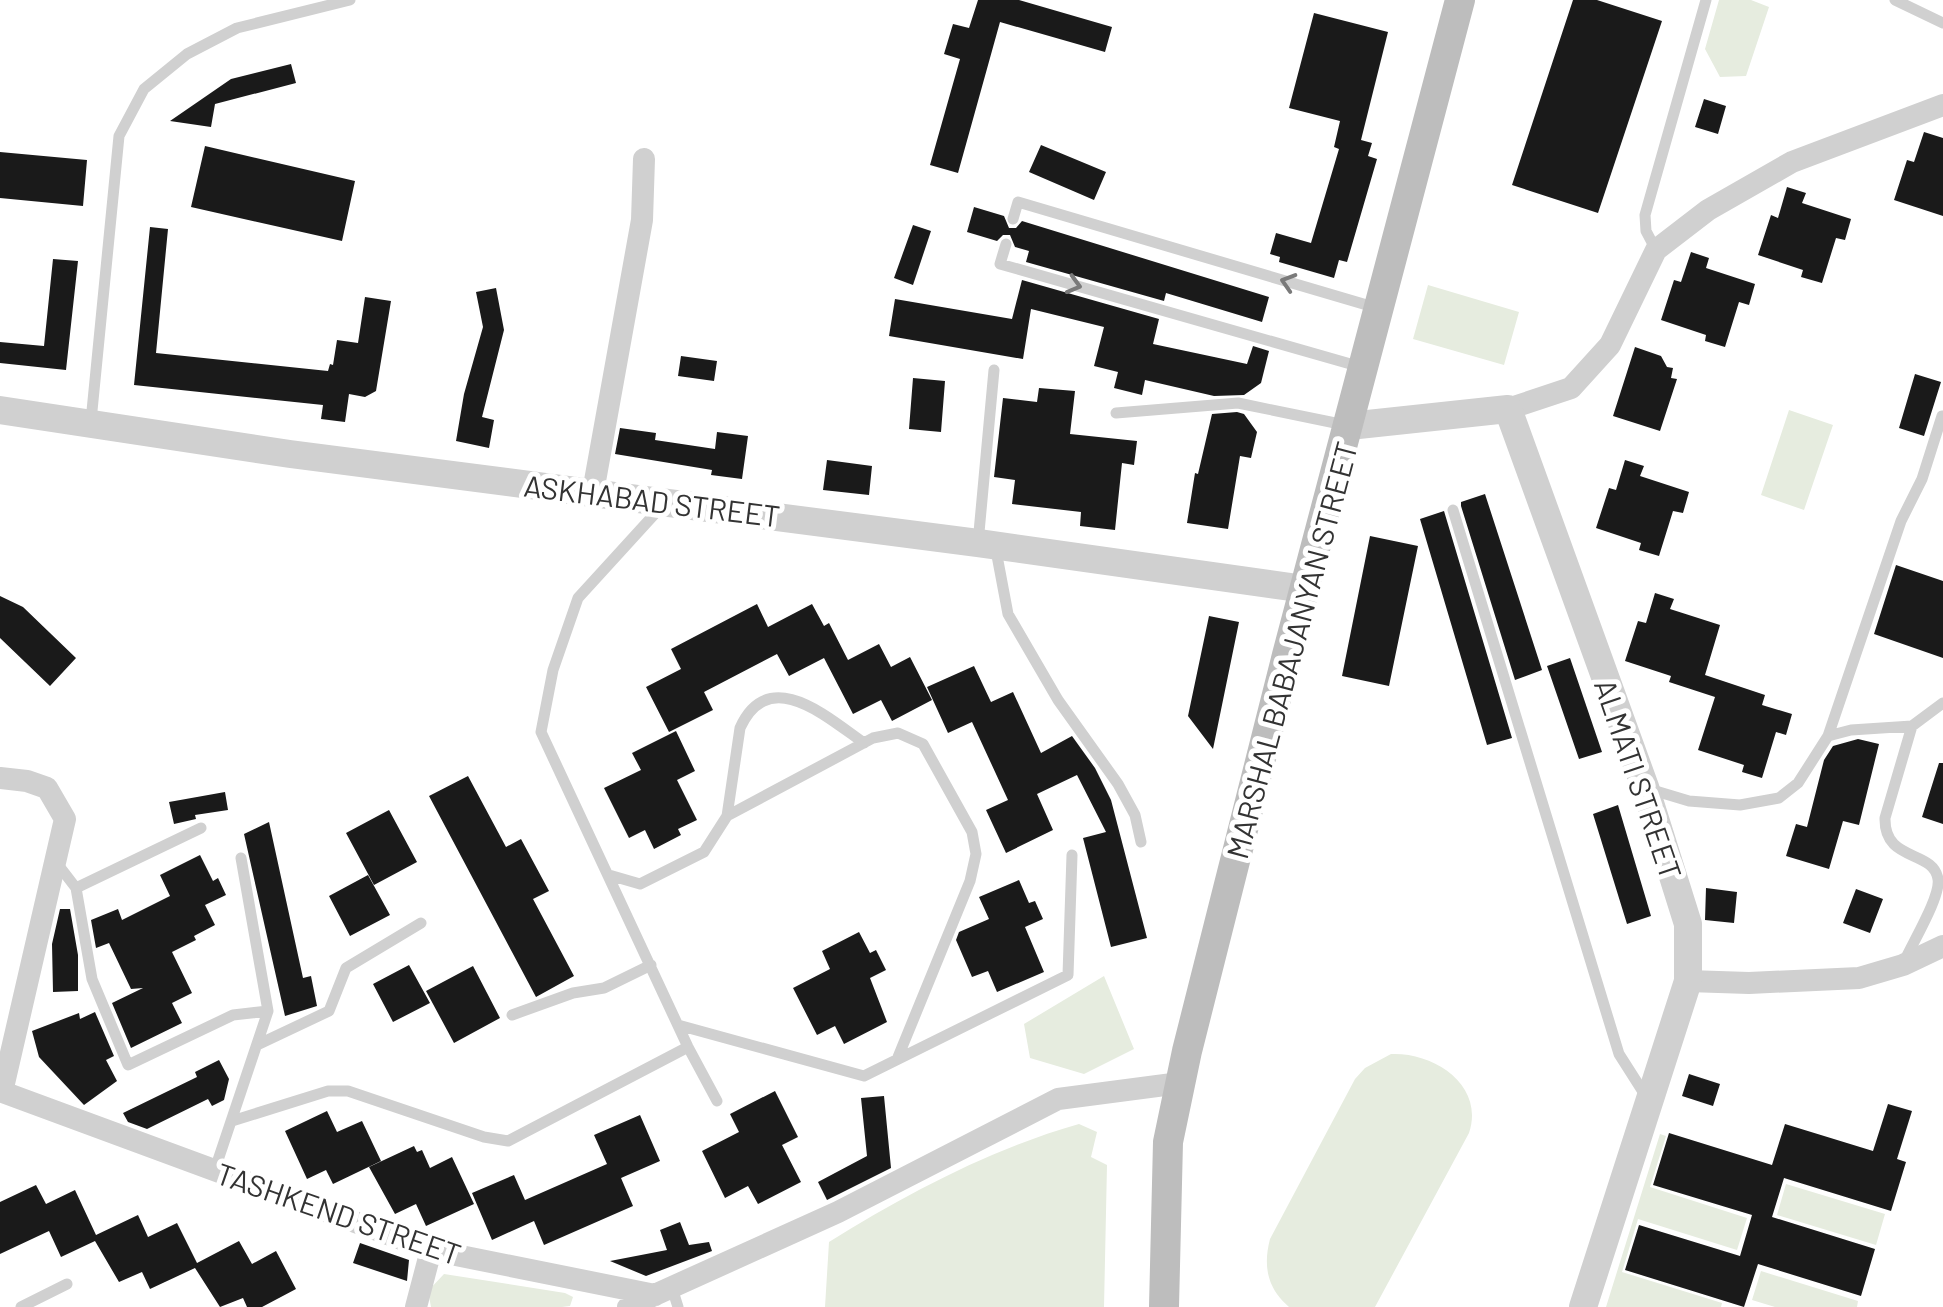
<svg xmlns="http://www.w3.org/2000/svg" width="1943" height="1307" font-family="Barlow,sans-serif">
<style>
.green{fill:#e6ecdf}
.building{fill:#1a1a1a}
.lines{fill:none;stroke-linecap:round;stroke-linejoin:round}
.service{stroke:#d0d0d0;stroke-width:11}
.minor{stroke:#d0d0d0;stroke-width:22}
.tertiary{stroke:#d0d0d0;stroke-width:28}
.secondary{stroke:#bdbdbd;stroke-width:30}
.oneway{stroke:#7a7a7a}
.labels{text-anchor:middle;dominant-baseline:central;stroke-width:10;stroke-linejoin:round;paint-order:stroke}
.street-label{font-size:30px;fill:#333;stroke:#fff}
</style>
<rect width="100%" height="100%" fill="#fff"/>
<path class="green" d="M1719,0h32l18,7 -23,69 -26,1 -15,-28z
M1428,285l91,27 -15,53 -91,-26z
M1789,410l44,15 -29,85 -43,-15z
M1104,976l30,73 -50,25 -54,-16 -6,-34z
M1391,1054c43,-2 94,31 78,79l-94,174h-86c-22,-19 -26,-41 -19,-68l85,-160 10,-11z
M1079,1124l18,8 -6,25 16,8 -3,142h-279l4,-65c77,-48 162,-93 250,-118z
M1660,1134l6,2 -16,51 97,31 -10,32 -99,-31 -16,53 100,31 -1,4h-115z
M1786,1184l99,30 -9,31 -99,-30z
M1761,1271l97,30 -1,6h-82l-23,-7z
M444,1274l121,19 8,4 -3,9 -8,1h-131l-3,-16z"/>
<path class="building" d="M978,0h41l93,27 -7,25 -105,-30 -42,151 -28,-8 30,-106 -16,-5 9,-30 16,4z
M1573,0h24l65,21 -64,192 -86,-28z
M1314,13l74,19 -27,108 11,3 -4,13 9,3 -30,103 -8,-2 -5,18 -55,-16 1,-5 -10,-3 6,-21 35,10 28,-94 -5,-2 6,-26 -51,-13z
M291,64l5,19 -81,21 -4,23 -41,-6 61,-42z
M1704,99l22,7 -8,28 -23,-7z
M1924,132l19,6v78l-49,-16 13,-40 7,2z
M1041,145l65,27 -12,28 -65,-28z
M205,146l150,35 -13,60 -151,-34z
M0,152l87,8 -4,46 -83,-8z
M1787,187l19,6 -4,10 49,16 -6,21 -9,-2 -14,45 -21,-6 2,-7 -45,-15 13,-40 7,3z
M974,207l30,9 5,12h7l6,-7 247,76 -7,25 -96,-29 -2,8 -138,-39 3,-11 -14,-4 -5,-12h-7l-6,6 -30,-9z
M913,225l18,6 -18,54 -19,-7z
M150,227l18,2 -12,124 172,18 2,-7 3,1 4,-25 21,3 7,-46 26,4 -15,90 -11,6 -16,-3 -4,28 -24,-3 2,-14 -189,-20z
M1691,252l18,6 -3,10 49,16 -6,21 -10,-3 -14,45 -20,-6 1,-6 -45,-15 13,-40 7,2z
M53,259l25,2 -12,109 -66,-7v-21l44,4z
M1022,280l137,39 -6,25 94,20 6,-18 16,5 -8,32 -17,12 -30,1 -69,-16 -3,15 -28,-7 4,-16 -24,-6 10,-39 -73,-18 -8,50 -134,-23 6,-37 117,20z
M496,288l8,42 -22,87 12,3 -5,28 -33,-7 8,-47 19,-67 -7,-35z
M1635,347l26,9 6,11 6,1 -2,10 6,1 -17,52 -47,-15z
M681,356l36,5 -3,20 -36,-5z
M1915,374l26,8 -17,54 -25,-8z
M913,378l32,3 -4,51 -32,-3z
M1039,388l36,3 -5,43 67,7 -3,24 -12,-2 -7,67 -35,-4 1,-14 -69,-8 3,-24 -21,-3 9,-79 34,4z
M1237,412l7,2 13,18 -6,26 -11,-2 -12,73 -41,-6 8,-50 3,1 14,-60z
M620,428l36,5 -1,7 60,9 2,-17 31,4 -6,43 -31,-4 1,-5 -97,-16z
M827,460l45,6 -3,29 -46,-5z
M1625,460l19,6 -4,10 49,16 -6,21 -10,-2 -14,45 -20,-6 2,-7 -45,-15 13,-40 7,2z
M1485,494l57,176 -27,10 -54,-174v-4z
M1444,511l68,227 -25,7 -67,-226z
M1370,536l48,10 -29,140 -47,-10z
M1896,565l47,16v77l-69,-24z
M1655,593l19,6 -4,10 50,16 -15,50 60,20 -3,10 30,9 -6,21 -10,-3 -14,46 -20,-6 2,-7 -46,-15 17,-53 -46,-15 2,-6 -46,-15 13,-40 8,2z
M0,596l23,11 53,51 -26,28 -50,-48z
M757,604l11,23 44,-23 12,22 5,-3 19,37 31,-16 12,23 19,-10 22,43 -40,21 -11,-21 -28,14 -29,-56 -35,18 -12,-22 -73,38 9,18 -44,22 -23,-45 35,-18 -10,-20z
M1209,616l30,6 -26,127 -25,-33z
M1570,658l32,94 -23,7 -32,-93z
M974,666l17,36 22,-10 28,61 31,-17 23,32 16,32 36,138 -36,9 -28,-109 23,-6 -29,-57 -40,19 16,36 -47,23 -20,-43 22,-10 -36,-78 -24,11 -21,-46z
M676,731l19,40 -18,9 20,40 -19,9 3,6 -27,14 -9,-19 -16,8 -25,-50 37,-18 -9,-17z
M1858,739l21,5 -20,81 -16,-4 -14,48 -43,-13 10,-32 11,3 17,-67 9,-14z
M1939,763h4v61l-21,-7z
M468,776l38,71 15,-8 28,52 -16,8 41,77 -38,21 -107,-201z
M225,792l3,18 -33,5 1,4 -22,5 -5,-22z
M1618,805l33,111 -24,8 -34,-110z
M389,810l28,52 -43,23 -28,-52z
M269,822l34,156 8,-2 6,30 -32,10 -41,-182z
M200,855l13,26 5,-3 8,17 -21,10 10,20 -21,11 2,4 -24,12 20,41 -20,10 10,20 -51,25 -19,-45 31,-15 -12,1 -22,-46 -13,5 -5,-28 27,-11 4,11 48,-24 -10,-21z
M368,875l22,40 -40,21 -21,-40z
M1019,880l10,23 6,-2 8,18 -18,8 19,45 -47,20 -9,-21 -16,6 -16,-37 3,-8 30,-13 -10,-22z
M1706,888l31,4 -3,31 -29,-3z
M1856,889l27,10 -13,34 -27,-10z
M60,909h10l8,46v36l-25,1 -1,-48z
M859,932l11,21 6,-3 10,20 -16,8 17,44 -43,22 -9,-18 -18,9 -24,-47 37,-19 -8,-18z
M409,965l21,38 -37,19 -20,-38z
M473,966l27,52 -46,25 -28,-52z
M95,1012l19,44 -8,4 11,21 -33,24 -45,-48 -7,-26 47,-18 1,6z
M219,1060l10,19 -5,21 -12,6 -4,-7 -61,30 -19,-7 -5,-9 74,-36 -2,-5z
M1689,1074l31,10 -7,22 -31,-10z
M775,1091l23,46 -16,8 19,37 -43,22 -10,-18 -23,12 -23,-47 37,-19 -9,-18z
M884,1096l7,72 -64,32 -9,-18 49,-26 -6,-58z
M1888,1104l24,7 -15,48 9,3 -15,49 -107,-33 -12,39 103,32 -14,47 -103,-32 -14,43 -119,-37 14,-45 101,31 12,-41 -99,-30 16,-52 103,32 13,-41 88,27z
M327,1111l10,21 25,-11 19,40 -48,23 -7,-14 -19,9 -22,-48z
M640,1115l20,46 -39,17 12,28 -89,39 -10,-24 -42,19 -20,-47 42,-18 11,25 82,-36 -13,-29z
M414,1146l3,6 5,-2 8,18 22,-11 22,47 -48,22 -10,-22 -21,10 -26,-47z
M36,1185l10,19 29,-14 21,45 42,-20 10,22 29,-14 20,40 42,-22 13,23 24,-13 20,38 -34,18h-15l-4,-9 -23,9 -25,-39 -45,21 -8,-17 -23,10 -24,-41 -34,16 -12,-26 -49,23v-52z
M680,1222l9,23 20,-3 3,9 -66,25 -36,-15 57,-11 -7,-20z
M360,1243l49,17 -2,21 -54,-18z"/>
<g class="lines">
<path class="service" d="M1895,0l48,23
M1013,219l5,-17 359,106
M1006,244l-6,20 361,103
M1656,250l-10,-19 -1,-16 61,-215
M1116,413l122,-10 107,22
M91,421l28,-285 25,-47 43,-35 50,-26 113,-28
M661,507l-83,91 -25,72 -12,62 147,315 29,54
M1453,510l166,544 28,44
M978,543l16,-173
M995,545l13,69 50,86 60,84 17,31 6,27
M1828,736l23,-6 61,-4 31,-23
M1649,789l40,12 51,4 39,-7 19,-15 30,-47 73,-215 21,-42 20,-63
M727,816l13,-88c29,-64 88,-10 124,15
M56,862l20,26 16,91 36,86 105,-50 35,-4
M609,875l31,9 64,-32 23,-36 146,-78 25,-5 25,11 49,88 4,22 -6,27 -72,176
M76,888l125,-60
M1905,960c8,-18 36,-64 33,-81 -5,-30 -54,-16 -53,-61l27,-92
M512,1015l61,-22 31,-5 47,-23
M678,1025l186,51 204,-101 4,-120
M257,1045l72,-34 17,-43 75,-45
M232,1121l96,-30h20l136,46 24,4 180,-94
M214,1172l54,-161 -27,-153
M672,1288l6,19
M21,1307l46,-23"/>
<path class="minor" d="M1508,409l63,-21 39,-43 46,-95 52,-40 84,-48 151,-57
M593,492l49,-272 2,-61
M0,778l27,3 20,7 18,31 -63,273
M1688,981l61,2 110,-5 44,-13 40,-19
M0,1091l431,159 224,45
M416,1307l15,-57
M628,1307l210,-95 220,-113 122,-16"/>
<path class="tertiary" d="M0,410l290,44 688,89 327,46
M1349,426l159,-17 137,378 43,137v57l-105,326"/>
<path class="secondary" d="M1164,1307l4,-165 19,-91 100,-396 173,-655"/>
</g>
<defs><path id="oneway-chevron" d="M-2-3.5L2.5 0L-2 3.5" fill="none" stroke-width="1.6" stroke-linecap="round" stroke-linejoin="round" transform="scale(2.5)"/></defs>
<g class="oneway">
<use href="#oneway-chevron" transform="translate(1288 282) rotate(-163)"/>
<use href="#oneway-chevron" transform="translate(1074 285) rotate(16)"/>
</g>
<g class="labels">
<g class="street-label">
<text transform="translate(652 500) rotate(7)">ASKHABAD STREET</text>
<text transform="translate(1291 650) rotate(-75)">MARSHAL BABAJANYAN STREET</text>
<text transform="translate(1639 779) rotate(71)">ALMATI STREET</text>
<text transform="translate(339 1213) rotate(19)">TASHKEND STREET</text>
</g>
</g>
</svg>
